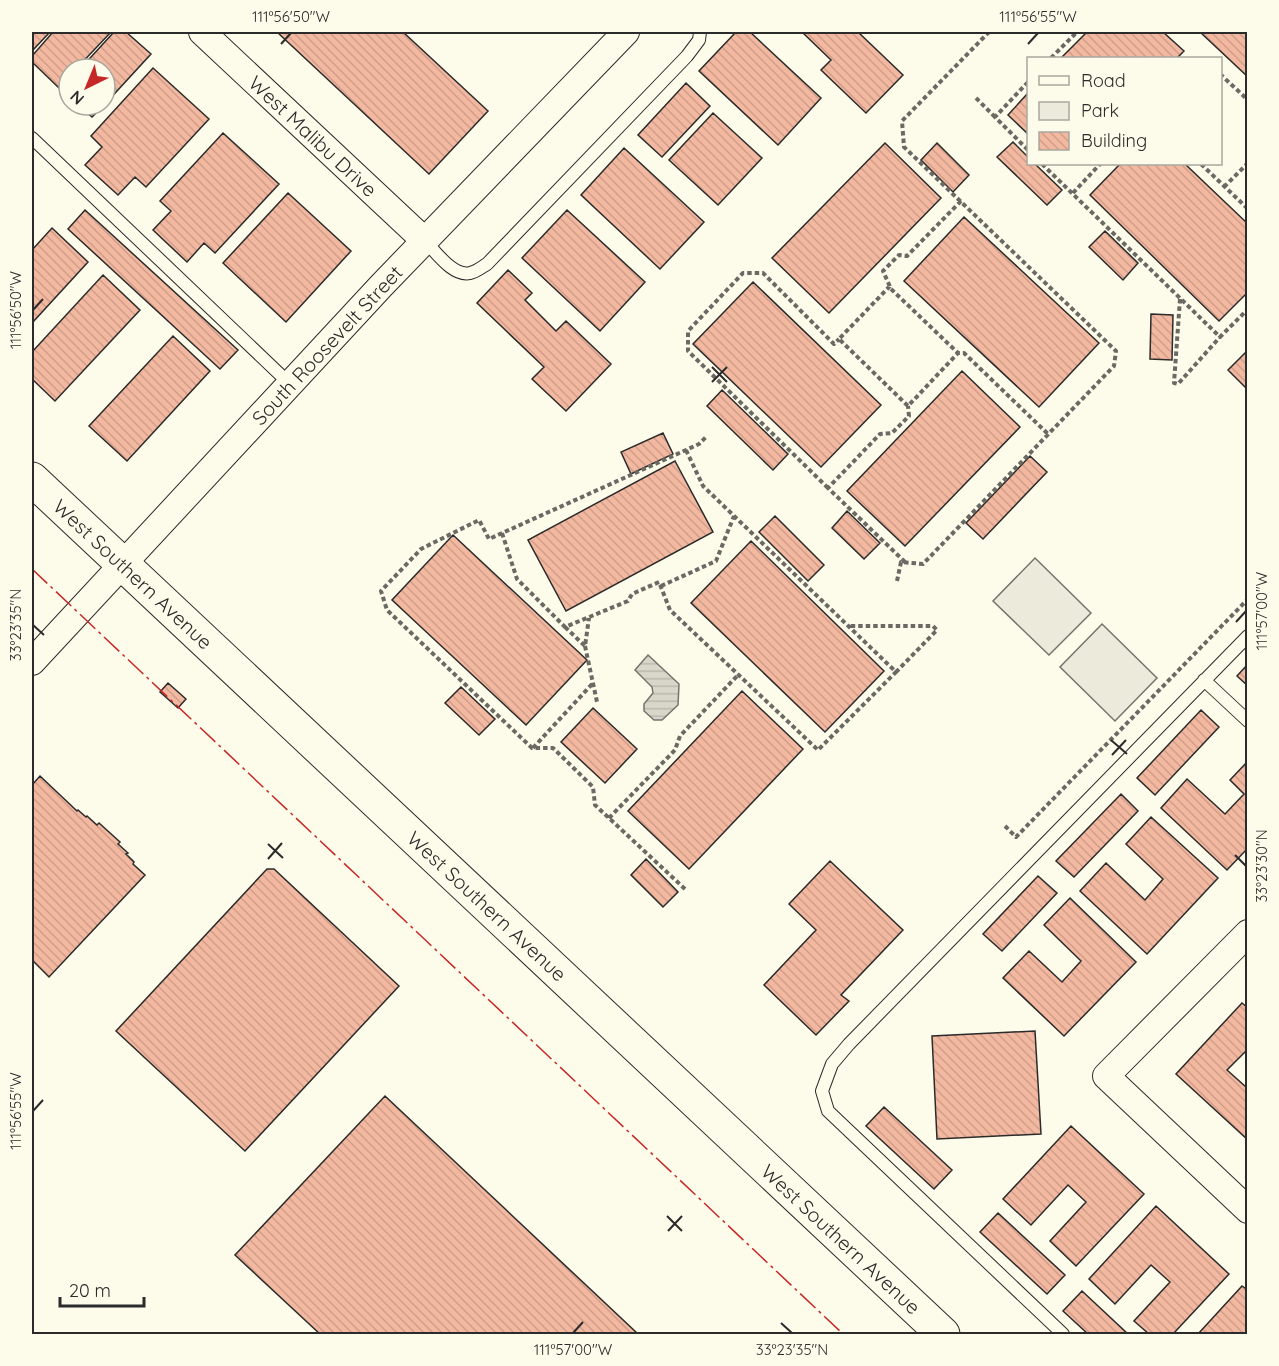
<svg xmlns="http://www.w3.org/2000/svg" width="1279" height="1366" font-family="Quicksand,sans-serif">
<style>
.green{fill:#ecebdb;stroke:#74746e;stroke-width:1.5}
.water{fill:url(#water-rules);stroke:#74746e;stroke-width:1.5}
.building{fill:url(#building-back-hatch);stroke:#2b2b2b;stroke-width:1.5}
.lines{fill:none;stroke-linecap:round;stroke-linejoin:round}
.lane-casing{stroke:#2b2b2b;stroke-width:14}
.street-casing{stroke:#2b2b2b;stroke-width:28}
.secondary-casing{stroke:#2b2b2b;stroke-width:35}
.path{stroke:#6a6964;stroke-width:4;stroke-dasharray:4.5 3;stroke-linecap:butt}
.lane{stroke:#fdfbea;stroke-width:12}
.street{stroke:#fdfbea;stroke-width:26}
.secondary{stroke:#fdfbea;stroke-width:33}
.power{stroke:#c62828;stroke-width:1.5;stroke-dasharray:21 4.5 3 4.5;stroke-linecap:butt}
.ticks{fill:none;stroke:#2b2b2b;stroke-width:2}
.labels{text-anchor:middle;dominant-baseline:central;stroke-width:4.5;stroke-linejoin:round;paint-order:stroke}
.street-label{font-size:20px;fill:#2b2b2b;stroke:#fdfbea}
.neatline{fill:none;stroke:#2b2b2b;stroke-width:2}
.ticks-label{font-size:15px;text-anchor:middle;fill:#2b2b2b}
</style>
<defs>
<pattern id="water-rules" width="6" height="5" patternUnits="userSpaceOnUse" patternTransform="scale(1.5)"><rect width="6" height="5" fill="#d8d7c9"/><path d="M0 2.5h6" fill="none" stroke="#bab9ad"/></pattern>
<pattern id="building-back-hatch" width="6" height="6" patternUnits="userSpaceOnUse" patternTransform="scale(1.5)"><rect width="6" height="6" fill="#f2b8a0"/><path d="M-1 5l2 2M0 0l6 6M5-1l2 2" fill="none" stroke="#d09e8a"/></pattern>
</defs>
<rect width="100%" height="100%" fill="#fdfbea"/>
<path class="green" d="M1035,558l56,55 -42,42 -56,-54z
M1102,624l55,54 -42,43 -55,-54z"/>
<path class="water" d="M648,655l31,29 -1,21 -16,15h-8l-10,-9v-7l9,-11 -1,-6 -17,-17z"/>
<path class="building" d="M32,32h18l-18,19z
M53,32h58l-35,37h-7v8l-10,11 -27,-26v-6z
M114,32h12l25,22 -46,50v-35h-25z
M277,32h126l85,79 -59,63z
M736,32h14l71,66 -43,47 -79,-74z
M802,32h56l45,43 -37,38 -45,-43 10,-10z
M1087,32h76l21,19 -7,7h-116z
M1200,32h48v45z
M153,68l56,51 -63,68 -11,-10 -17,18 -33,-30 17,-18 -11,-11z
M686,83l24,23 -48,51 -24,-22z
M1028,93v41l-20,-19z
M78,105h26l-12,12z
M713,113l49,45 -44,47 -49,-45z
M223,133l56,51 -64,69 -11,-10 -17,19 -34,-32 18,-19 -11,-10z
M1013,142l15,15v7h7l27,26 -15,15 -50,-48z
M885,143l56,55 -112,115 -57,-55z
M937,143l32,32 -16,17 -32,-32z
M624,148l80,74 -44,47 -79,-74z
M1120,164h65l63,60v68l-29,29 -129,-126z
M288,193l63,58 -65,71 -63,-59z
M85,210l153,140 -18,19 -152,-140z
M567,210l78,72 -45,49 -78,-73z
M964,217l135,126 -60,64 -135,-126z
M52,228l36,34 -56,61v-73z
M1105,231l33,32 -15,17 -34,-33z
M508,270l24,23 -7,7 31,31 10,-10 45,43 -45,47 -34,-32 12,-12 -67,-64z
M103,275l37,35 -85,91 -23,-22v-27z
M753,282l128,123 -60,62 -128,-123z
M1151,314l22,1 -1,45 -22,-1z
M173,336l37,35 -83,90 -38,-35z
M1248,350v40l-20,-20z
M962,371l58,56 -115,119 -58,-55z
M722,390l66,64 -15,16 -66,-64z
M663,433l10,21 -42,20 -10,-22z
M1030,456l17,16 -64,67 -17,-16z
M675,461l38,71 -147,79 -38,-71z
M847,511l33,32 -16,16 -32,-31z
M775,516l49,49 -16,16 -49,-49z
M453,535l134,125 -61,65 -134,-125z
M751,541l133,130 -59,61 -134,-129z
M1248,664v22l-11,-10z
M168,683l18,16 -8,9 -18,-16z
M461,687l34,32 -16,16 -34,-32z
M742,691l61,58 -114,120 -61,-58z
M593,708l44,41 -32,34 -44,-41z
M1201,710l18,17 -64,68 -18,-17z
M1248,761v87l-21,22 -66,-62 26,-29 38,35 19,-20 -14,-14z
M40,776l37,35 1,-1 8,7 1,-1 10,9 2,-2 21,19 -2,2 10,9 -2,1 8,8 -1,2 12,11 -96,102 -17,-17v-175z
M1121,794l17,17 -64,66 -18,-16z
M1151,817l67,61 -71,76 -67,-63 26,-28 39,37 18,-21 -37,-35z
M646,859l32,33 -15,15 -32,-32z
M830,861l73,69 -62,65 8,6 -33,34 -52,-50 52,-55 -27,-26z
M267,869h7l125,117 -154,165 -129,-120z
M1038,876l19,17 -55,58 -19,-17z
M1070,898l66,64 -72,74 -61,-58 26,-27 33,31 19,-21 -37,-36z
M1242,1003l6,5v41l-21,21 19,17 2,-2v55l-72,-66z
M1035,1031l6,103 -104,5 -5,-103z
M385,1096l253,238h-318l-85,-79z
M884,1107l68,63 -18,19 -68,-63z
M1071,1126l73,68 -68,72 -26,-25 36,-39 -18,-17 -37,40 -28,-26z
M1156,1206l73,68 -56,60h-24l-15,-13 36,-39 -19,-17 -36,39 -26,-25z
M998,1213l67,62 -18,19 -67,-62z
M1242,1286l6,4v44h-50z
M1082,1291l46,43h-40l-25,-23z"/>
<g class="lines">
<g class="lane-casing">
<path id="lane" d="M32,138l258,246
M425,241c11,11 28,36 45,32 6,-1 12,-6 17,-9l200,-208 12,-16 1,-8
M1204,680l44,41
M1063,1334l-235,-223 -6,-20 10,-27 17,-20 399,-408"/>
</g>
<g class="street-casing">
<path id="street" d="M202,32l223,209
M32,662l349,-376 245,-254
M1248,933l-142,143 142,134"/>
</g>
<g class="secondary-casing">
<path id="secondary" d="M32,479l911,855"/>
</g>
<path class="path" d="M1051,58l26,-26
M1220,74l28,26
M1028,82l-33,35 33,33
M976,98l19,19
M1042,164l178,173 28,-28
M1201,164l47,45
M1224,187l24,-24
M1073,193l27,-29
M961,201l-54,55 -8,-1 -16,16 8,18 67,64h6l84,81
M890,286l-51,53 69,67 50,-53
M1180,299l-6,84 4,1 42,-47
M686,450l17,36 193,186 41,-42 -4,-4h-85
M828,488l-140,-137v-20l55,-58h20l71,71 5,-5
M502,533l15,46 48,48 63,-26 4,-7 27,-12 11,28 148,140 78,-78
M905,562l-77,-74 52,-54 12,-1 17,-17 -1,-10
M897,581l4,-19 22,2 191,-198 2,-15 -212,-204 -2,-26 87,-89
M661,586l55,-25 18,-45
M565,627l20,19 4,-28
M585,646l12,56
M533,748l60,-65
M609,818l66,-68 5,-14 58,-61
M1005,826l11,11 232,-238
M685,889l-90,-84 -2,-18 -40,-39h-21l-145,-138 -6,-19 40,-42 58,-29 10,19 197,-89 13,-6 8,-8"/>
<use href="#lane" class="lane"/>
<use href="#street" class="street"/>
<use href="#secondary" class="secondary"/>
<path class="power" d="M32,569l811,765"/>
</g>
<path class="ticks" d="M281,44l10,-11M1028,44l10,-11M33,310l10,-11M712,367l15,15M712,382l15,-15M1236,622l10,-11M33,625l11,10M1111,740l16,14M1112,755l14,-15M268,844l15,14M1235,855l11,11M268,859l14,-16M33,1111l10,-11M667,1216l15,15M668,1231l14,-15M781,1323l11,10M573,1333l10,-11"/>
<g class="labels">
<g class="street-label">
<text transform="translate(313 136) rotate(43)">West Malibu Drive</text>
<text transform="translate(327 345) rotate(-47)">South Roosevelt Street</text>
<text transform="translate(133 574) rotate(43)">West Southern Avenue</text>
<text transform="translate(487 906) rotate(43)">West Southern Avenue</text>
<text transform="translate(841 1239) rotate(43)">West Southern Avenue</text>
</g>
</g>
<rect width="1279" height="1366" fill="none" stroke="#fdfbea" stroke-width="66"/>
<rect x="1027" y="57" width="195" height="108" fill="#fdfbea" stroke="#a9a89e" stroke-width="1.5"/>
<rect x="1039" y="76" width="30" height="9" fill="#fdfbea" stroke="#a9a89e" stroke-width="1.5"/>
<text x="1081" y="87" font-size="18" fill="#2b2b2b">Road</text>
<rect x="1039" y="102" width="30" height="18" fill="#ecebdb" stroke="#a9a89e" stroke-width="1.5"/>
<text x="1081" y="117" font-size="18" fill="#2b2b2b">Park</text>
<rect x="1039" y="132" width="30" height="18" fill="url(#building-back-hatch)" stroke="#a9a89e" stroke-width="1.5"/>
<text x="1081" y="147" font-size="18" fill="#2b2b2b">Building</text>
<g transform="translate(87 87) rotate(223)"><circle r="28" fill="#fdfbea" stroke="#a9a89e" stroke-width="1.5"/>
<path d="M0-4.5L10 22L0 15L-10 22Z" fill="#c62828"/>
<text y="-9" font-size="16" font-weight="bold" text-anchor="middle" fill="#2b2b2b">N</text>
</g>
<path d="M60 1297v9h84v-9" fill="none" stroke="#2b2b2b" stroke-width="3"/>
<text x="69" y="1297" font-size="18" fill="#2b2b2b" stroke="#fdfbea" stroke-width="4.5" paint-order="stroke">20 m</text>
<rect x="33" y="33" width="1213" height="1300" class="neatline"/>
<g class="ticks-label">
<text x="291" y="22">111°56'50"W</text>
<text x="1038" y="22">111°56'55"W</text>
<text transform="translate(16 310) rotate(-90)" y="5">111°56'50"W</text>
<text transform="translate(1262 611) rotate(-90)" y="5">111°57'00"W</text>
<text transform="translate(16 625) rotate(-90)" y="5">33°23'35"N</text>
<text transform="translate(1262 866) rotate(-90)" y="5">33°23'30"N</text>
<text transform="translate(16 1111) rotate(-90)" y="5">111°56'55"W</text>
<text x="573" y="1355">111°57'00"W</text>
<text x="792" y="1355">33°23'35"N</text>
</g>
</svg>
